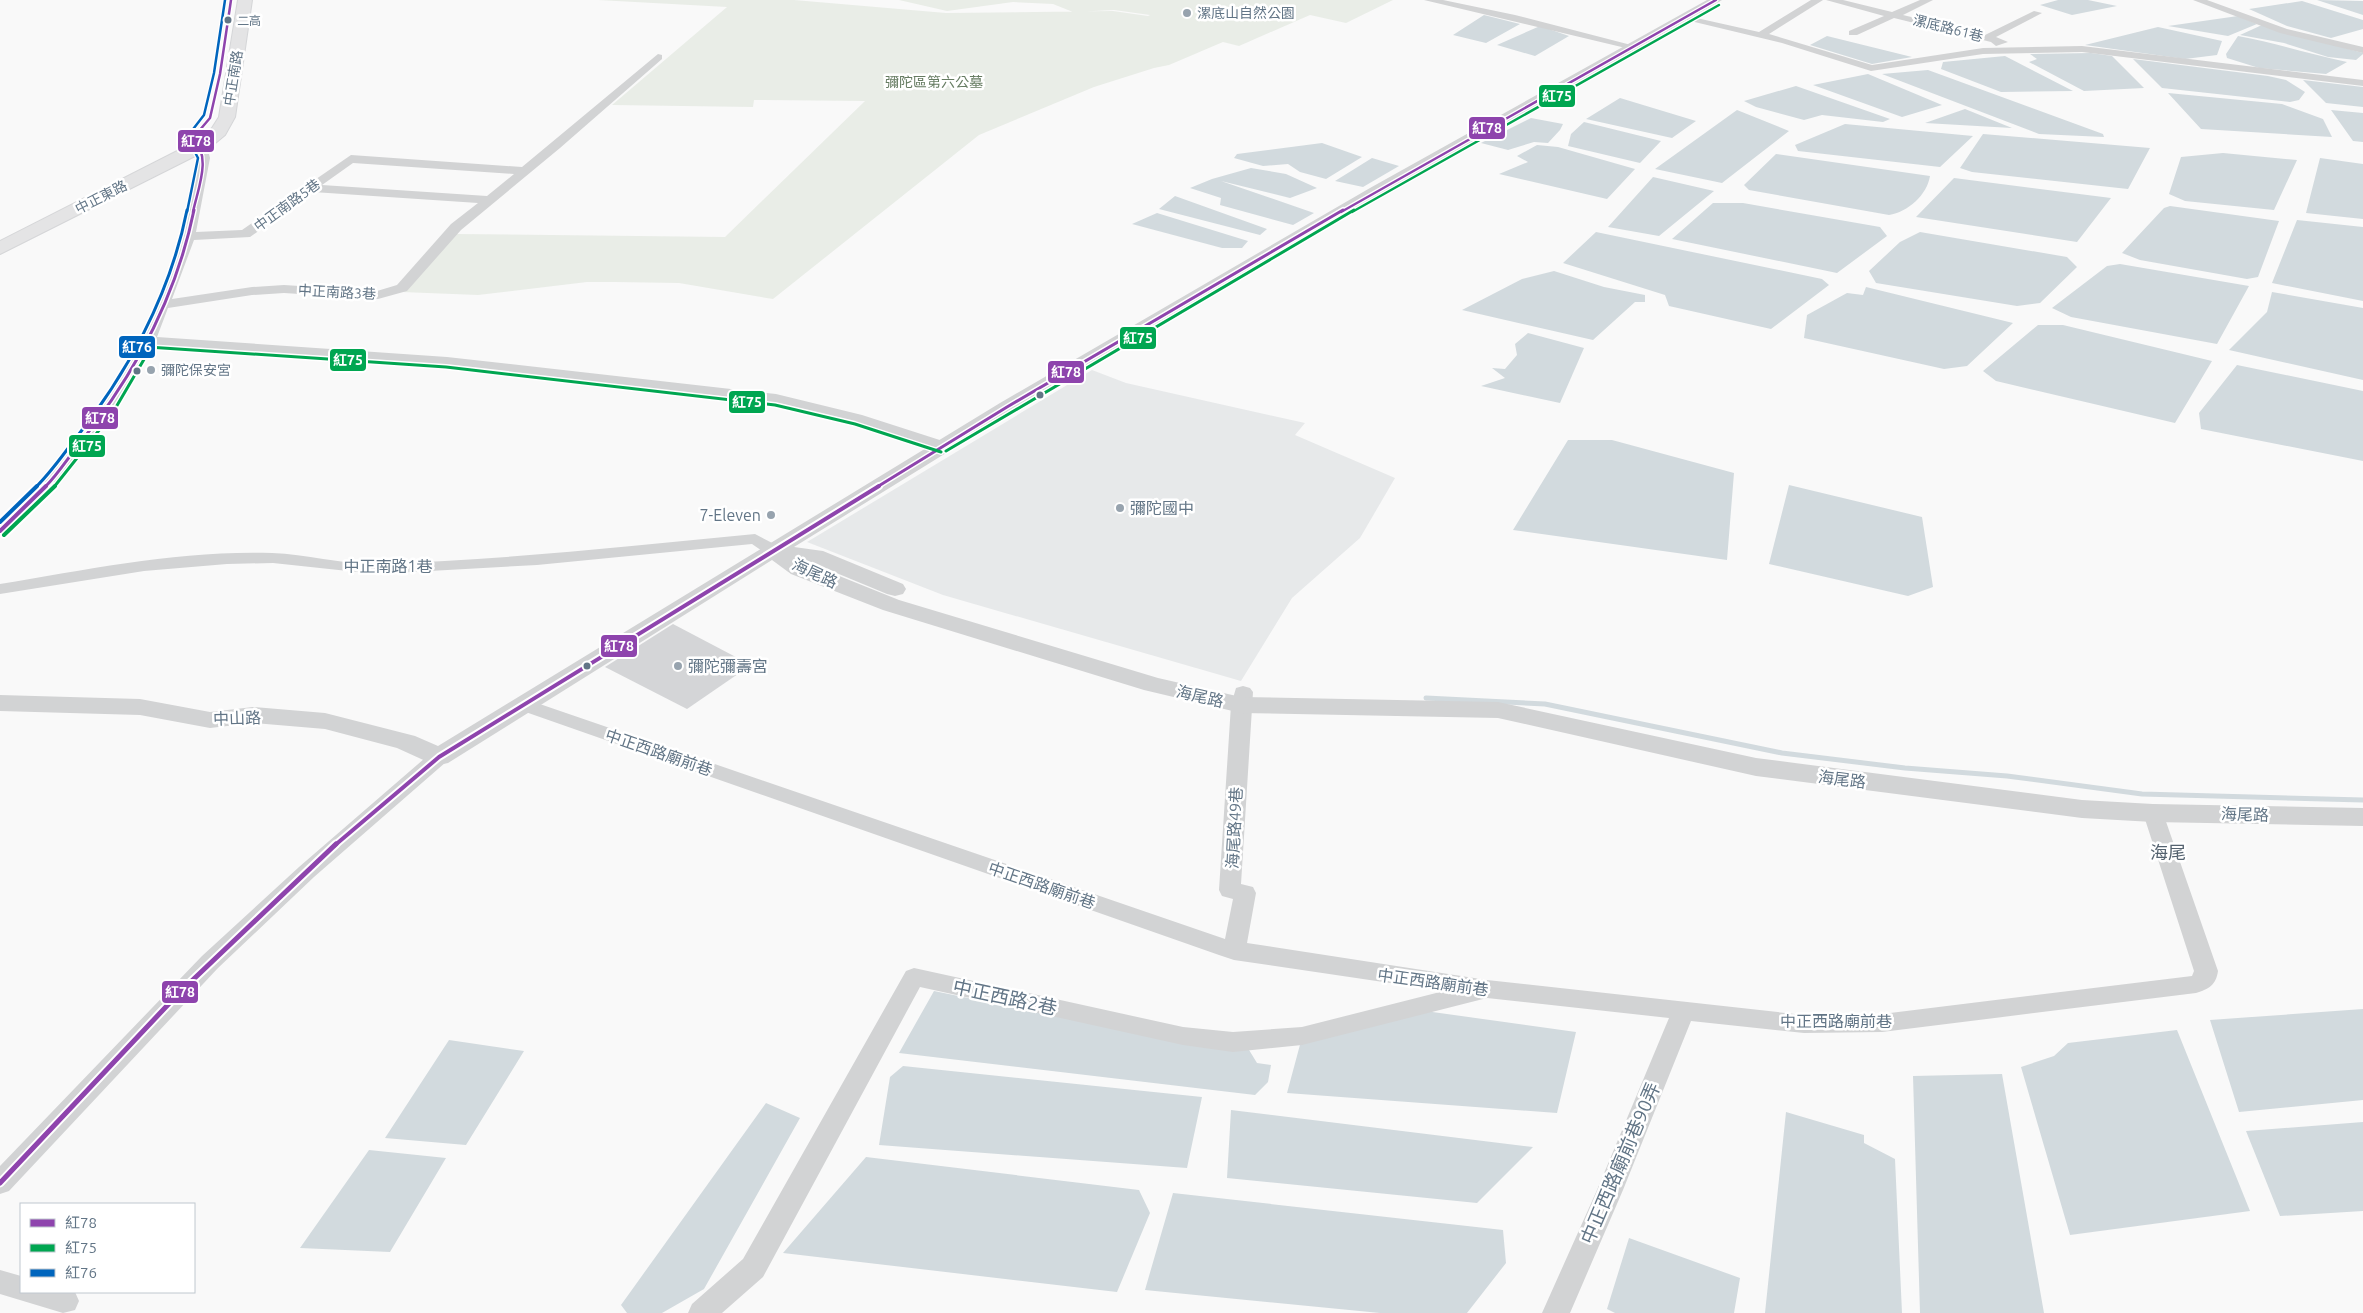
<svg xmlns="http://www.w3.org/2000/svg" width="2363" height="1313" font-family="Ubuntu,'Noto Sans TC',sans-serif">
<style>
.built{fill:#e7e9ea}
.green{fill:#e9ede7}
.water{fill:#d2dade}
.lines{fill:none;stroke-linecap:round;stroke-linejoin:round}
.stream{stroke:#d2dade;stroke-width:5}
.building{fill:#d4d5d7}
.primary-casing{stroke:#d5d6d8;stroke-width:2}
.minor{fill:#d2d3d4;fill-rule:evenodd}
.tertiary{fill:#d2d3d4;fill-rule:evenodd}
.primary{fill:#e4e4e5;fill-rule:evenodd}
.bus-1-far3-casing{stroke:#fff;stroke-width:5}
.bus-1-far2-casing{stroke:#fff;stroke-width:6}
.bus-1-far1-casing{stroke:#fff;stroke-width:8}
.bus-1-casing{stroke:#fff;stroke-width:9}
.bus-2-far2-casing{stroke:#fff;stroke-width:5}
.bus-2-far1-casing{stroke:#fff;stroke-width:6}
.bus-2-casing{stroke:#fff;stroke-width:8}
.bus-3-far2-casing{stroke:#fff;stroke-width:5}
.bus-3-far1-casing{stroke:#fff;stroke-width:6}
.bus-3-casing{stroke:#fff;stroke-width:8}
.bus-1-far3{stroke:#8e44ad;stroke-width:2.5}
.bus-1-far2{stroke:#8e44ad;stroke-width:3}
.bus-1-far1{stroke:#8e44ad;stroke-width:4}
.bus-1{stroke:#8e44ad;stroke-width:5}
.bus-2-far2{stroke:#00a651;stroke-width:2.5}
.bus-2-far1{stroke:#00a651;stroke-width:3}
.bus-2{stroke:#00a651;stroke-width:4}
.bus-3-far2{stroke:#0065bd;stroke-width:2.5}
.bus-3-far1{stroke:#0065bd;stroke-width:3}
.bus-3{stroke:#0065bd;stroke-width:4}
.poi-dot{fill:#97a3ae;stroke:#fff;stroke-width:2}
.bus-dot{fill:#627586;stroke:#fff;stroke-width:2}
.labels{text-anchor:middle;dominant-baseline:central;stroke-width:5;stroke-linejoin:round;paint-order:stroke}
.far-bus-label{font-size:12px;fill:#627586;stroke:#fff;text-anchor:start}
.far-poi-label{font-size:14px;fill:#627586;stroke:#fff;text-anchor:start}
.far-street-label{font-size:14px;fill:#627586;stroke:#fff}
.far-park-label{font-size:14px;fill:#667c62;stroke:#fff}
.poi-label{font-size:16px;fill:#627586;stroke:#fff;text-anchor:start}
.street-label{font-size:16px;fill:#627586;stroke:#fff}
.neighbourhood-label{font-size:18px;fill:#556370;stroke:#fff}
.near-street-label{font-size:19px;fill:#627586;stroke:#fff}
.line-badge{stroke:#fff;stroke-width:2}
.badge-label{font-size:14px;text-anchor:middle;font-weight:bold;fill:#fff}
</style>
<rect width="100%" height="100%" fill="#f9f9f9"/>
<path class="built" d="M1092,370l34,13 179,40 -10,12 100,43 -35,60 -68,60 -51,83 -298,-86 -136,-53z"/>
<path class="green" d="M598,0h196l152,13 167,-2 35,5 2,-1 -36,-5 -41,2 -20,-8 -40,-2 -66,9 -48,-11h494l-47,23 -36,-8 -71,31 -16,-4 -54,23 -15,3 -60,19 -115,48 -206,164 -94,-16 -65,-1h-27l-109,13 -76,-3 54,-58 269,3 140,-136 -111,-1 -1,7 -141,-2 115,-98z"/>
<path class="water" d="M2058,0h30l29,6 -45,9 -32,-10z
M2317,0l46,1v14z
M2302,1l61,19v9l-32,9 -44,-12 -38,-17z
M1484,15l36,9 -34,19 -33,-8z
M2238,16l19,8 -29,12 -60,-10z
M2262,25l101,28v1l-7,6 -28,-3 -44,-14 -44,-8z
M1540,26l29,10 -34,20 -38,-11z
M2158,27l64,14 -5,14 -32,4 -100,-14z
M1827,36l85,21 -40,7 -62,-19z
M2238,36c37,7 72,18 109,26l-21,12 -67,-6 -32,-10 -1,-4z
M2091,53l21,3 32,32 -60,3 -55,-29 8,-3 -7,-5z
M2005,56l68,35 -72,1 -60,-23 2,-7z
M2133,59l135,17 18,4 19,12 -6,8 -9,2 -128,-14z
M1928,70l175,64 1,3 -65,-3 -157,-60z
M1868,74l74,31 -40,12 -89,-32z
M2303,80l60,7v20l-37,-4z
M1796,86l94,33 -7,3 -61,-7 -18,5 -48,-13 -12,-6z
M2168,93l114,11 41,15 9,18 -131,-8z
M1620,98l76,23 -24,17 -86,-19z
M1965,109l47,19 -87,-5z
M1737,110l52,21 -67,52 -67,-14z
M2331,110l32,3v29l-10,-1z
M1531,118l32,6 -3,6 -12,13 -14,-1 -26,8 -27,-7z
M1584,122l77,19 -21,22 -72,-17 3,-12z
M1845,124l128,12 -33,31 -142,-16 -3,-6z
M1983,134l167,14 -22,41 -156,-17 -12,-4z
M1322,143l40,14 -36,22 -26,-7 -12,-8 -25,2 -29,-8 3,-4z
M1537,145l21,2 77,22 -28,30 -108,-25 29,-12 -11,-6z
M2223,153l74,7 -23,50 -89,-9 -16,-7 12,-37z
M1776,154l154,22c-3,19 -22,36 -41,39l-140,-25 -5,-5z
M1372,158l27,8 -36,21 -28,-6z
M2320,158l43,6v55l-57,-6z
M1251,168l35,6 31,14 -27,10 -69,-17 93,32 -21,12 -73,-20 1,-7 -31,-10 22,-9z
M1653,177l61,14 -55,45 -51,-9z
M1954,178l157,20 -34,44 -161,-25z
M1175,196l92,33 -7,6 -101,-26z
M1713,203h30l137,24 7,9 -50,37 -165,-34z
M2170,206l109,15 -21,56 -11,2 -107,-19 -18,-7 42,-45z
M1157,213l91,28 -6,7h-20l-90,-24z
M2297,220l66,7v74l-91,-18z
M1596,232l226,47 7,6 -58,44 -102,-23 -4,-11 -102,-32z
M1920,232l147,25 10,10 -37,36 -23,3 -141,-23 -7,-12 31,-29z
M2120,264l129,22 -32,58 -146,-27 -19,-9 55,-42z
M1554,271l50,16 41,8v7h-10l-42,38 -131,-30 60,-31z
M1866,287l147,36 -46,43 -23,3 -140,-31 3,-23 40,-22 16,2z
M2272,292l91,16v72l-134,-30 38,-38z
M2038,325h25l149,36 -37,62 -179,-42 -13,-10z
M1528,333l56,15 -24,55 -79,-17 24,-8 -13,-10 13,1 12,-14 -2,-11z
M2237,365l126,26v70l-162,-32 -2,-16z
M1568,440h44l122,33 -7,87 -214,-30z
M1789,485l133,32 11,70 -25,9 -139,-32z
M934,991l220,45 92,9 11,18 14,2 -3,17 -13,13 -356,-42z
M1411,1009l165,23 -19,81 -270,-20 14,-52z
M2363,1009v91l-124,12 -29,-92z
M2177,1030l73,181 -180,24 -49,-168 33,-11 14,-13z
M449,1040l75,11 -58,94 -81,-7z
M903,1066l299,31 -15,71 -308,-23 11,-68z
M2002,1074l42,239h-124l-7,-237z
M766,1103l34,15 -96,171 -42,24h-35l-6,-8z
M1231,1110l302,37 -56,56 -250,-25z
M1786,1112l78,23v8l31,16 7,154h-137z
M2363,1122v89l-83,5 -34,-85z
M369,1150l77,8 -56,94 -90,-4z
M866,1157l273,33 11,23 -33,79 -334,-39z
M1173,1193l330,37 3,33 -39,50h-87l-235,-23z
M1629,1238l111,40 -6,35h-119l-8,-4z"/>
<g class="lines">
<path class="stream" d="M1426,698l119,6 237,49 123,15 102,8 135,18 221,6"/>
</g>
<path class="building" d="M673,624l78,41 -64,44 -82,-42z"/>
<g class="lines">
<g class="primary-casing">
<path id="primary" d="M238,0h14l-17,117 -10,18 -18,15 -207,104v-13l195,-99 17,-14 7,-11z"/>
</g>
<path class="minor" d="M1424,0h19l72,15 120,31 -5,3z
M1811,0h12l-54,34 103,31 111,-17 99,-2 281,34v6l-281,-34 -99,2 -112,17 -89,-28 -104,-25 5,-3 76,17z
M1826,0h17l49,12 28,-12h13l-30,15 82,20 49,-24 8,2 -46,24 12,5 -12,4 -5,-4 -97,-24 -37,17h-8v-4l35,-15z
M2193,0h14l80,29 76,18v6l-83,-20z
M658,54l4,1v4l-102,89 -99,82 -54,61 -29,8 -94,-6 -32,2 -84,13 -11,29 290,20 329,37 86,21 87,28 2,3 -2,3h-12l-85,-27 -76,-18 -329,-39 -295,-19 -40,67 -57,73 -49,49 -6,1v-14l43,-42 57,-72 41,-67 39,-97 18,-86 -3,-11 -8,-9 2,-2h8l10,10 3,12 -14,74 46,-2 109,-75 171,12zM353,163l161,11 -27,22 -165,-11zM313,192l165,11 -27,21 -54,61 -20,6 -93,-6 -32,2 -80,12 22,-59 56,-3z
M755,534l25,13 3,4 -3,4h-12l-16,-11 -215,21 -161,9 -103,-11 -46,1 -83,7 -144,23v-10c90,-15 181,-34 272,-31 36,1 71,12 107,11 126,-4 251,-18 376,-30z
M1243,686l7,2 3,4 -12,192 12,3 3,6 -9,50 240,37 317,35 78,-1 310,-38 2,-5 -51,-158 3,-5 7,-2 7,2 3,5 55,158c-2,14 -9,18 -22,22l-314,39 -78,1 -113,-12 -68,169 -53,123h-28l55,-123 72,-172 -182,-20 -185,47 -69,7 -50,-7 -263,-58 -157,290 -41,36h-34l4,-9 51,-45 163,-288 8,-3 269,59 50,5 69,-5 142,-36 -210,-31 -15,-5 -702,-246 -3,-4 3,-4 7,-2 7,2 694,238 8,-40 -11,-3 -3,-6 12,-185 5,-17z
M439,750l7,2 3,5 -3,5 -132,115 -96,91 -209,223 -9,3v-28l202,-210 97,-89 133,-115z
M0,1270l21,6v16h54l4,9 -4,9 -12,3 -63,-19z"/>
<path class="tertiary" d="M1707,0h15l-340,194 -368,217 -220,136 29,4 80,33 3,5 -3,5 -8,2 -8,-2 -77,-32 -8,-1 97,39 259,78 83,19 257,5 258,56 326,42 71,4 210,4v18l-210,-4 -71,-4 -326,-42 -258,-58 -257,-5 -97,-23 -261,-80 -92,-36 -19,-14 -324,203 -9,2 -9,-2 -33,-15 -72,-19 -72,-6 -43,5 -70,-13 -140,-4v-16l140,4 70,13 43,-5 72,6 90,23 23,10 562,-343 370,-215z"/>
<use href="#primary" class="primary"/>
<g class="bus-1-far3-casing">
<path id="bus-1-far3" d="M193,212c5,-24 19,-55 0,-74l17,-20 10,-44 11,-74
M1341,212l375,-212"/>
</g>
<g class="bus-1-far2-casing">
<path id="bus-1-far2" d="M45,487c12,-12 21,-26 31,-39 56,-69 100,-150 118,-238
M877,487l130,-80 336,-197"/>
</g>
<g class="bus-1-far1-casing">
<path id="bus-1-far1" d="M0,531l46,-45
M334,846l105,-89 440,-271"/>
</g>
<g class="bus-1-casing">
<path id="bus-1" d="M0,1183l179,-190 157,-149"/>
</g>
<g class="bus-2-far2-casing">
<path id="bus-2-far2" d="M1352,212l367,-207"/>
</g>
<g class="bus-2-far1-casing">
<path id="bus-2-far1" d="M148,347l298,20 329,38 80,19 86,28
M946,451l408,-241
M54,487l58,-73 41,-70"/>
</g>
<g class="bus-2-casing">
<path id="bus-2" d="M4,535l51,-49"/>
</g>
<g class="bus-3-far2-casing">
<path id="bus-3-far2" d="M187,212l11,-54 -11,-21 17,-22 10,-42 11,-73"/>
</g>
<g class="bus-3-far1-casing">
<path id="bus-3-far1" d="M36,487c13,-13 25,-29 36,-44 54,-67 98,-147 115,-233"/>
</g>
<g class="bus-3-casing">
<path id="bus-3" d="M0,522l37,-36"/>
</g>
<use href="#bus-1-far3" class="bus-1-far3"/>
<use href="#bus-1-far2" class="bus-1-far2"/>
<use href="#bus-1-far1" class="bus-1-far1"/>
<use href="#bus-1" class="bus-1"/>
<use href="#bus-2-far2" class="bus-2-far2"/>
<use href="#bus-2-far1" class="bus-2-far1"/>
<use href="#bus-2" class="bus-2"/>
<use href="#bus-3-far2" class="bus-3-far2"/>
<use href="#bus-3-far1" class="bus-3-far1"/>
<use href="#bus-3" class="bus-3"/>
</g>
<g class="poi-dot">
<circle cx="1187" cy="13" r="5"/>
<circle cx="151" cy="370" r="5"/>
<circle cx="1120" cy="508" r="5"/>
<circle cx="771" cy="515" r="5"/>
<circle cx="678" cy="666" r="5"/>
</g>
<g class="bus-dot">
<circle cx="228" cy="20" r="4.5"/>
<circle cx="137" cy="371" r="4.5"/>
<circle cx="1040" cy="395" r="4.5"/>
<circle cx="587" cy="666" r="4.5"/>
</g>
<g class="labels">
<g class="far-bus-label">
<text x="237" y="20">二高</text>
</g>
<g class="far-poi-label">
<text x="1197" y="13">漯底山自然公園</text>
<text x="161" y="370">彌陀保安宮</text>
</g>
<g class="far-street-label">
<text transform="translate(1948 28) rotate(14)">漯底路61巷</text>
<text transform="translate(233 78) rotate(-81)">中正南路</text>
<text transform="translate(101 197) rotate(-27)">中正東路</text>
<text transform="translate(287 205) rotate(-36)">中正南路5巷</text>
<text transform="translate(337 292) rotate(3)">中正南路3巷</text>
</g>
<g class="far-park-label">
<text x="934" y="82">彌陀區第六公墓</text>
</g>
<g class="poi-label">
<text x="1130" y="508">彌陀國中</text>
<text x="761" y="515" text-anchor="end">7-Eleven</text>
<text x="688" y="666">彌陀彌壽宮</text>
</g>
<g class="street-label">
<text x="388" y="566">中正南路1巷</text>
<text transform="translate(815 573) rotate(25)">海尾路</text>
<text transform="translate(1200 696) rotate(13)">海尾路</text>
<text transform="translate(237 718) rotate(-2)">中山路</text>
<text transform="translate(659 752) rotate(19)">中正西路廟前巷</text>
<text transform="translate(1842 779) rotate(7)">海尾路</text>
<text transform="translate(2245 814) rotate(2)">海尾路</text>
<text transform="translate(1234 828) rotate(-87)">海尾路49巷</text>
<text transform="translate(1042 885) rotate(19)">中正西路廟前巷</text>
<text transform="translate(1433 982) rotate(8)">中正西路廟前巷</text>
<text x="1836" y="1021">中正西路廟前巷</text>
</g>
<g class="neighbourhood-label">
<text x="2168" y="852">海尾</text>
</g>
<g class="near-street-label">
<text transform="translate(1005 997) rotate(12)">中正西路2巷</text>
<text transform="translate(1620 1163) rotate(-67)">中正西路廟前巷90弄</text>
</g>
</g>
<g class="line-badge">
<rect x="1538" y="84" width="38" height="24" rx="5" fill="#00a651"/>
<rect x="1468" y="116" width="38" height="24" rx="5" fill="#8e44ad"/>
<rect x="177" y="129" width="38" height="24" rx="5" fill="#8e44ad"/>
<rect x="1119" y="326" width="38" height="24" rx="5" fill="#00a651"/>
<rect x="118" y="335" width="38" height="24" rx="5" fill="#0065bd"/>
<rect x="329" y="348" width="38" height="24" rx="5" fill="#00a651"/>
<rect x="1047" y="360" width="38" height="24" rx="5" fill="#8e44ad"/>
<rect x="728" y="390" width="38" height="24" rx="5" fill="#00a651"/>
<rect x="81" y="406" width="38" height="24" rx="5" fill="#8e44ad"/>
<rect x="68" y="434" width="38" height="24" rx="5" fill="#00a651"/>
<rect x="600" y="634" width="38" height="24" rx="5" fill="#8e44ad"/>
<rect x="161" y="980" width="38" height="24" rx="5" fill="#8e44ad"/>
</g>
<g class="badge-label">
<text x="1557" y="101">紅75</text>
<text x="1487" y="133">紅78</text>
<text x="196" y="146">紅78</text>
<text x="1138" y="343">紅75</text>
<text x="137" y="352">紅76</text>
<text x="348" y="365">紅75</text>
<text x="1066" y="377">紅78</text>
<text x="747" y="407">紅75</text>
<text x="100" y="423">紅78</text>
<text x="87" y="451">紅75</text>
<text x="619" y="651">紅78</text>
<text x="180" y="997">紅78</text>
</g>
<rect x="20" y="1203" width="175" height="90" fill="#ffffff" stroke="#c0c8cf"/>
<rect x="30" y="1219" width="25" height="8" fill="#8e44ad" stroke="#c0c8cf"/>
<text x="65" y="1228" font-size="15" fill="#627586">紅78</text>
<rect x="30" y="1244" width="25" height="8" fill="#00a651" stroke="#c0c8cf"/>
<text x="65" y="1253" font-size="15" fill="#627586">紅75</text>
<rect x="30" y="1269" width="25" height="8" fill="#0065bd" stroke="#c0c8cf"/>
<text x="65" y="1278" font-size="15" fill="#627586">紅76</text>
</svg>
